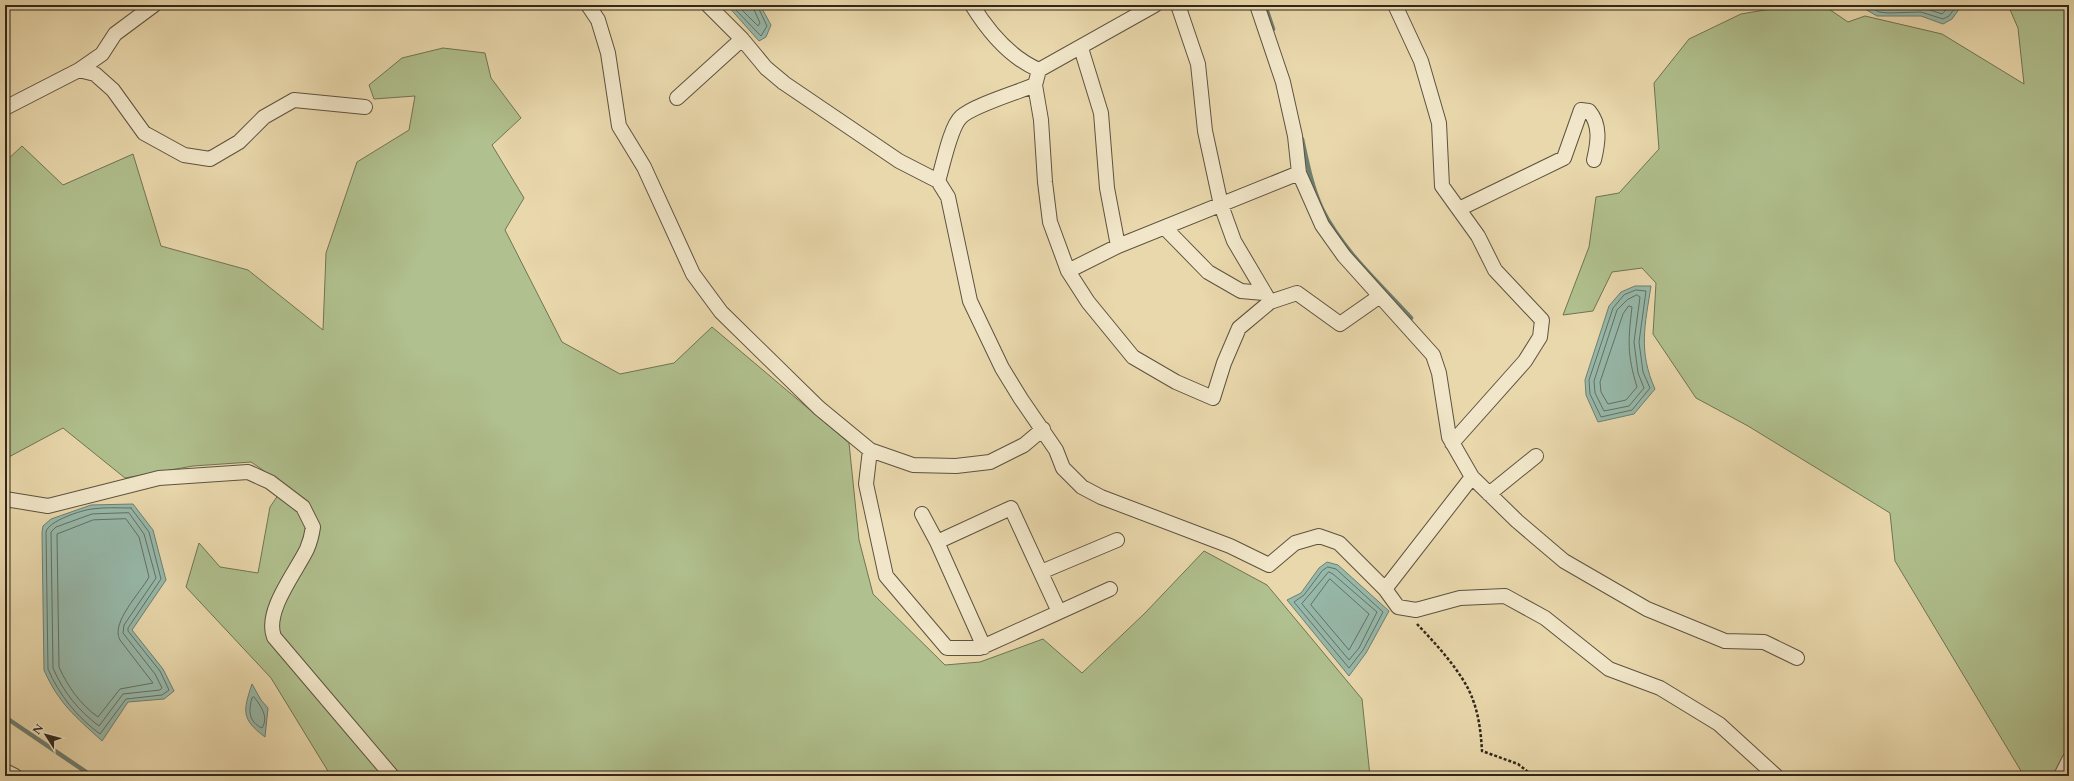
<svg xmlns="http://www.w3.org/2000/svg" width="2074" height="781" font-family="Cardo,serif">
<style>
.green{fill:#b0c08e;stroke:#707454}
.water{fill:#97b9ab;stroke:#6e7f71}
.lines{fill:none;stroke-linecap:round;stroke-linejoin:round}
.shore{stroke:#647063;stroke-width:1}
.stream{stroke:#6e7f71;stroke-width:4.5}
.street-casing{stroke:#5e533f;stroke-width:16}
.path{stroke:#30271b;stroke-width:2.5;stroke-dasharray:3 2;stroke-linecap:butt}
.street{stroke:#f1e6c9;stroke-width:14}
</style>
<rect width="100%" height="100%" fill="#e9d8ac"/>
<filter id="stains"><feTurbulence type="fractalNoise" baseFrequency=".005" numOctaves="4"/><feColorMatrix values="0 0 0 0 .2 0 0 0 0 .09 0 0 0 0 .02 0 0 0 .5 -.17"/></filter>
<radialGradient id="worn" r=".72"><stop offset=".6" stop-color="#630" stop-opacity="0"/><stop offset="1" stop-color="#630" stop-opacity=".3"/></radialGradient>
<path class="green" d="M1795,5h28l25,17 17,-6 77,18 82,50 -6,-56 -10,-23h61v771h-45l-129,-215 -5,-48 -142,-87 -52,-28 -43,-64 3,-51 -14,-15 -30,4 -19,39 -30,4 26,-68 7,-50 23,-4 40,-44 -5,-66 35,-44 52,-25z
M443,48l42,5 6,25 30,40 -29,27 32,53 -19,32 57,112 58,32 54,-11 38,-36 137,116 10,97 14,54 72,71 35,-3 63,-23 39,34 63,-60 59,-62 63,34 95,114 8,77h-1039l-60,-98 -85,-91 13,-44 21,24 38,6 12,-66 15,-22 -34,-23 -58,4 -68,12 -62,-50 -58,31v-297l17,-16 41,39 70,-31 28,92 87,24 75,60 3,-77 31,-91 52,-32 6,-34 -41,3 -5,-14 33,-27z"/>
<path class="water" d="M727,5h33l11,20 -5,12 -7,4z
M1869,5h93l-10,14 -9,5 -22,-8h-44l-12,-7z
M1635,286h16c-6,39 -13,65 4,103l-21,25 -36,8 -12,-27 -1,-15 24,-74 12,-14z
M133,504l20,26 13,50 -34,50 31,39 11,22 -10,8 -36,3 -26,39c-27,-25 -43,-37 -58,-71l-2,-138 1,-6 8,-7 40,-14z
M1327,562l11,3 51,46 -23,42 -17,23 -62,-76 14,-7 18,-25z
M252,684l9,16 7,8 -3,29c-24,-18 -22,-26 -13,-53z"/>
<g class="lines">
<path class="shore" d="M731,5l30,31 6,-10 -10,-21
M737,5l21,21 2,-3 -8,-18
M1871,5l1,3 7,4 9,1 33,-1 22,7 6,-3 8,-11
M1877,5l11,3 33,-1 21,7 9,-9
M1636,290l10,1 -7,51 4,30 7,16 -18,22 -31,7 -11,-23 -1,-14 24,-72 11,-13z
M1637,295l3,2 -6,45 4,31 6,15 -15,18 -25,5 -9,-18 -1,-12 23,-71 10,-10z
M1629,306l3,1c-4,34 -5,47 5,80l-11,13 -18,4 -7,-12 -1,-10 23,-68z
M131,508l18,24 12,47 -33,49v3l32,40 9,19 -7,5 -36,4 -26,35c-23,-17 -41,-39 -52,-65l-2,-137c2,-11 36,-22 46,-23 13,-2 26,-1 39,-1z
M129,513l15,21 12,44 -32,47 -1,8 32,41 7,14 -2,2 -37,4 -24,32c-20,-15 -36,-34 -46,-58l-2,-136 5,-5 36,-13z
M126,519l13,18 10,40c-8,15 -39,46 -29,63l33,43 -33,6 -22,28c-18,-13 -30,-30 -39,-50l-2,-133 36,-14z
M1328,567l8,2 47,43 -20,38 -14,18 -55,-66 10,-7 18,-24z
M1329,572l4,2 44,38 -18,36 -10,12 -47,-56z
M1330,579l39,35 -20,36 -38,-45z
M254,697c7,9 15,20 8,31 -13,-6 -14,-17 -10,-30z"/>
<path class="stream" d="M1265,5l8,24
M1302,139c5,23 10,49 20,70 21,42 58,75 89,109
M5,717l87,59"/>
<g class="street-casing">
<path id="street" d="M588,5l10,15 10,33 11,73 25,41 49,107 28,38 98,96 51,42 43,15 43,1 34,-4 34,-17 19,-16
M708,5l34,34 24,29 18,15 115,78 39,20 10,16 22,104 32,67 19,31 35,51 7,18 19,19 19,10 129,49 39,19 26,-22 24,-7 20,7 46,46 87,-112
M972,5c16,26 39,53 67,65l116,-65
M1178,5l20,59 7,67 16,74 13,36 36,61
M1257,5l26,77 12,54 4,37 23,52 22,31 89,99 6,18 10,64 23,40 45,44 47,40 83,48 78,32 39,1 33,16
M1395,5l26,56 18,62 3,63 36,50 17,34 47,50 -2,17 -15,24 -73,82
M1081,48l20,65 6,75 11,58
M79,70l23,-16 13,-20 39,-29
M1039,70l-4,15 6,35 4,62 5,40 18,49 20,31 45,55 43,25 37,16 11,-35 15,-35 31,-26 27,-9 43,31 40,-28
M677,98l65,-59
M5,108l74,-38 16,4 18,16 31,43 40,22 26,4 29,-17 25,-25 30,-17 71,7
M938,181c5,-15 12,-54 23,-64 11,-11 57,-25 74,-32
M1459,209l105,-51 17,-48 8,1c12,14 9,32 5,49
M1165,228l43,44 33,19 23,2
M1068,271l50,-25 181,-73
M870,450l-4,34 20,92 61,72h33l130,-59
M1489,494l47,-38
M5,499l43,7 111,-28 89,-6 22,10 33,25 10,20c-1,7 -3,15 -6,22 -11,23 -43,62 -33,88l118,139
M922,514l15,28
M1041,572l76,-32
M1385,589l13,18 18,3 44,-12 45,-2 40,22 64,51 51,19 59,36 57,52
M984,647l-47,-105 74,-34 48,104
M5,771l10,5
M2061,776l8,-16"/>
</g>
<path class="path" d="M1417,624c19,20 47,50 56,76 6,16 8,34 9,51l36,13 15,12"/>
<use href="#street" class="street"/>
</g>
<rect width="2074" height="781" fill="none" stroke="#e9d8ac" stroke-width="20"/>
<rect x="6" y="6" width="2062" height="769" fill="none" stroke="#30271b" stroke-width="2"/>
<rect x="10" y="10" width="2054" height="761" fill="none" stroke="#30271b"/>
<g transform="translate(46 735) rotate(306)" stroke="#f1e6c9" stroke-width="3" paint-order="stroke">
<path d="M0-3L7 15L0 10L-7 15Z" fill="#30271b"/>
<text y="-6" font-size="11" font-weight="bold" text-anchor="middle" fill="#30271b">N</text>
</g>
<rect width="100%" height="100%" filter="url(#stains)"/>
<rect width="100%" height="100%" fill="url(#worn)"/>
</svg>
